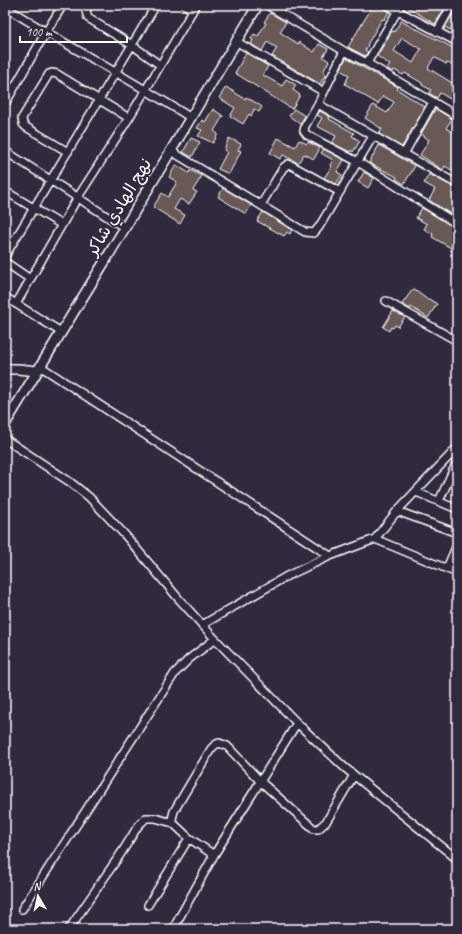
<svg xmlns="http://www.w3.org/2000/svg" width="462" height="934" font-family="Caveat,'Playpen Sans Arabic',sans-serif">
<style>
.building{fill:#675956;stroke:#fff;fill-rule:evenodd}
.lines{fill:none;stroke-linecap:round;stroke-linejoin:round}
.minor-casing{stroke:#fff;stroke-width:10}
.tertiary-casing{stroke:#fff;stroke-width:12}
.minor{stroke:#2f2a3d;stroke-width:7}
.tertiary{stroke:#2f2a3d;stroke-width:9}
.labels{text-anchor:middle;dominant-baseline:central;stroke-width:3.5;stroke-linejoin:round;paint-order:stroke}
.street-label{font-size:17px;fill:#fff;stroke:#2f2a3d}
</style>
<rect width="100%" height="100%" fill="#2f2a3d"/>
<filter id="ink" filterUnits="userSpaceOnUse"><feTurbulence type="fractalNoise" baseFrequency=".025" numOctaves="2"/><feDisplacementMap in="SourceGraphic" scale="8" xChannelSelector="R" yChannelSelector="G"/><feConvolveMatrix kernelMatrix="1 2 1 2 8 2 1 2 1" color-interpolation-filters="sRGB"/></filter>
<g filter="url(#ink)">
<path class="building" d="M364,5h18l1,3 6,4 -5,8 -2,-1 -15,26 1,1 -3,4 3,2 -3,4 -17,-9 23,-38z
M406,5h38l2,1 -11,18 -18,-11 -11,-7z
M455,10l2,1v8l-7,11 -5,-3z
M270,13l16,9 -6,10 18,12 1,-2 15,10 5,-8 9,5 -5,8 6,4 -6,11 3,2 -6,10 -48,-28 5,-8 -10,-6 -5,9 -11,-7 2,-4 -2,-1 3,-5 4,2 8,-13 -2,-1z
M401,21l16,9v-1l40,21v18l-9,-5 -2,1 -12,-7 -6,11 29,18v17l-17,-10 -3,5 -8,-5 2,-3 -9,-5v-2l-17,-10 -2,2 -9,-5 -1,2 -6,-3 3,-4 -13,-9 15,-25 2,1zM402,38l19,11 -8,14 -19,-12z
M246,53l22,13 -5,9 19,11 4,-7 10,6 -3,5 7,5 -8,14 -57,-36z
M346,58l52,29 -1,2 28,18 -23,40 -23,-13 3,-5 -17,-11 8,-13 14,8 7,-11 -11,-6 -5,8 -33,-20 4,-9 -9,-5z
M226,87l19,12 1,-2 12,7 4,3 -3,5 -5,-3 -3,7 -2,-2 -6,10 -13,-8 5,-8 -16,-10z
M213,109l10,7 -9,15 4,3 -5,9 -15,-7 4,-6 -5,-2 5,-8 3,2z
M294,109l11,7 -5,8 -11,-8z
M436,109l16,10 -6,9 11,7v36l-3,-1 -1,1 -8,-5 -2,4 -23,-15 9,-15 -8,-6 12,-21z
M320,111l10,6 -1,2 25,14 -2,3 8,5 -7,11 -2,-2 -1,2 -18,-9 4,-7 -19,-10 5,-8 -5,-3z
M191,138l9,4 -8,15 -9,-5z
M229,138l12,6 -3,6 3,1 -12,23 -11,-5 9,-17 -3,-2z
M278,138l17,9 4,-7 8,4 1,-2 12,6 -6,11 -10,-5 -6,9 -15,-8 -3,4 -10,-6z
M379,145l36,21 -11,18 -8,-5 1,-2 -28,-14z
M324,149l20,11 -7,12 5,3 -6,9 -12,-6 8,-12 -2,-1 3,-5 -12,-7z
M176,165l13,8 1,-3 12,6 -9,14 4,2 -8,12 -9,-5 -6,10 11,6 -5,9 -27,-17 9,-14 6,4 9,-15 -8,-5z
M364,172l10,6 -6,10 -10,-6z
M429,174l28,15v29l-28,-18 6,-11 -11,-6z
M223,188l28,17 -5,9 -28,-17z
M422,208l35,21v26l-2,3 -5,-3 3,-3 -3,-2 1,-2 -19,-11 1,-3 -9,-5 3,-5 -11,-6z
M263,212l29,18 -2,4 -3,-2 -3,4 -27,-15z
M413,289l15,11 1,-1 8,5 -9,14 -17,-11 -1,2 -8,-5z
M393,311l12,6 -7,10 -3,-2 -2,3 -2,-1 -2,4 -6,-4z"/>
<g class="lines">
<g class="minor-casing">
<path id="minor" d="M89,5l-3,6 2,7 44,27 28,20
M185,5l8,5
M267,5l77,46 23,12 90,53
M387,5l70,37
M5,7c61,38 125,72 186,111
M437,32l15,-27
M237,42l87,50
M344,51l-26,53 -13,22 -1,5 3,4 51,27 99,62
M367,63l34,-58
M5,104l41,-72 17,-27
M318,104l139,80
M5,151l120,77
M171,151l134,81 9,1 5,-6 54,-91
M68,152l-42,-25 -3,-3 -1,-6 27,-44 3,-1 5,1 72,44
M404,154l29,-52
M5,191l57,34
M261,205l22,-37 5,-4 3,1 49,27
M5,256l151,-251
M5,262l25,17
M5,297l56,35
M386,301l71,40
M16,304l62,-107 51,-79 67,-113
M40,366l290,190
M5,439l65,43 19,15 36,38 53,63 37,41 82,84 47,44 113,92
M416,492l41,17
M439,501l18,-39
M397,511l60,22
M375,539l82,34
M447,568l10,-23
M202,625l85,-49 43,-20 45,-17 22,-28 60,-63
M173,823l-1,-4 2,-8 37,-62 4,-4 4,-2 8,3 33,35 54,48h4l8,-7 28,-47
M148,905l41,-67
M22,909l153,-236 14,-14 26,-20
M69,929l53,-77 16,-26 8,-8h9l18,5 16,15 25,17
M173,929l41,-74 83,-132"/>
</g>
<g class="tertiary-casing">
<path id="tertiary" d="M5,369h13l19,2
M5,424l100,-163 153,-256"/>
</g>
<use href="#minor" class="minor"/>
<use href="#tertiary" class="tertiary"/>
</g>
</g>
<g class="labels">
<g class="street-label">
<text transform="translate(119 207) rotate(-59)">نهج الهادي شاكر</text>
</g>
</g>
<rect width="462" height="934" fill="none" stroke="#2f2a3d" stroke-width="20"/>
<rect x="10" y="10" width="442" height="914" fill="none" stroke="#fff" stroke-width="1.5" filter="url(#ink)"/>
<g transform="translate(38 896) rotate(351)" stroke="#2f2a3d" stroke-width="3" paint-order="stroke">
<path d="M0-3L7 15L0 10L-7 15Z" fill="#ffffff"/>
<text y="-6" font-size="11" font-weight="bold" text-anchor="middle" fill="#ffffff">N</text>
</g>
<path d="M20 36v6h107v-6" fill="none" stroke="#ffffff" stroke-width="2"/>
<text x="26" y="36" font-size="12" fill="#ffffff" stroke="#2f2a3d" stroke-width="3" paint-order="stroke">100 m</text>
</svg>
